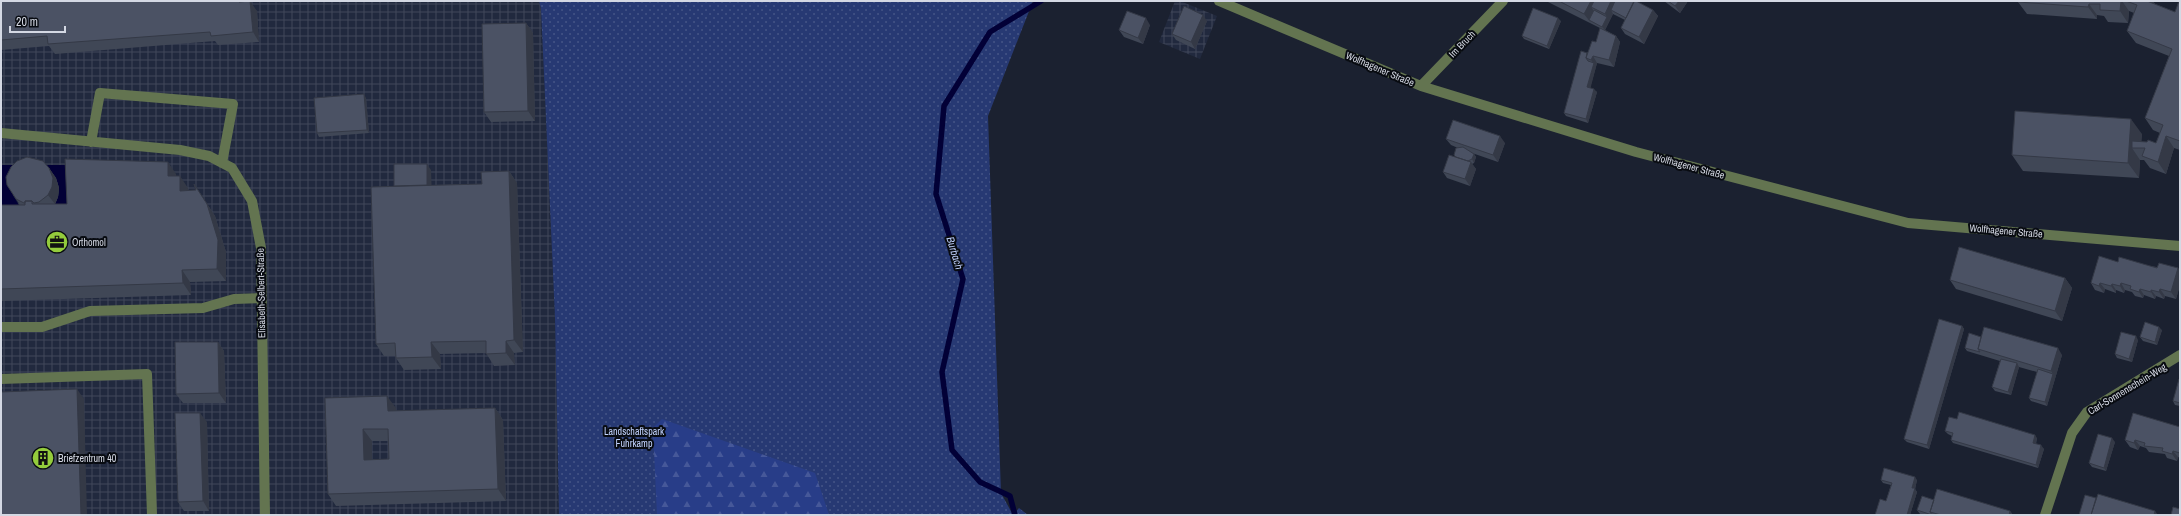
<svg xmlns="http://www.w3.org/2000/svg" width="2181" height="516" font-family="'Archivo Narrow',sans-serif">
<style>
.industrial{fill:url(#industrial-grid)}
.grass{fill:url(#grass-dots)}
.forest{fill:url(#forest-firs)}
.water{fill:#020036}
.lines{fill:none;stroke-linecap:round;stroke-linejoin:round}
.stream{stroke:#020036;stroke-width:5.5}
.minor{stroke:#637450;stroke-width:10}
.wall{fill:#404756;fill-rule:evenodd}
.shaded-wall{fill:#343946}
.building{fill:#4b5264;stroke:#343946;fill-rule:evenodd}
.labels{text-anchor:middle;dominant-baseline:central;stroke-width:4;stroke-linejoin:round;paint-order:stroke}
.street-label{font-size:10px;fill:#d4d8e3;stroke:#080b11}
.poi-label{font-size:10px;fill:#d4d8e3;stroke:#080b11;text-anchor:start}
.park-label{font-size:10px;fill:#c2d3fe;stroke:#080b11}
.water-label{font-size:11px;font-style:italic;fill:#bbccf7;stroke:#080b11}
</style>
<defs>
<pattern id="industrial-grid" width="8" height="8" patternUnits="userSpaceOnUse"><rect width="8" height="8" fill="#21293e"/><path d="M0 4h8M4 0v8" fill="none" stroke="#40475a"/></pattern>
<pattern id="grass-dots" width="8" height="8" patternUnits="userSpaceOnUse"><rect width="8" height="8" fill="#273973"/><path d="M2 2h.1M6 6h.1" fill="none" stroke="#455587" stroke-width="1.8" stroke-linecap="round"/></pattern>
<pattern id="forest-firs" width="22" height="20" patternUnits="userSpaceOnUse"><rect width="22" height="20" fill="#283d88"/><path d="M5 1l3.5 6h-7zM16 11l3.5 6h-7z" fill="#465899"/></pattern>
</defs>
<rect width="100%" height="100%" fill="#1b2130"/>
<path class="industrial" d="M1,1h538l2,8 14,309 4,197h-558z
M1175,1h5l37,15 -17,43 -41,-17z"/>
<path class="grass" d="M539,1h494l-45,115 13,377 12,22 6,-7 9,7h-469l-4,-197 -14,-309z"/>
<path class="forest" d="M662,419l153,54 14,42h-172l-4,-87z"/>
<path class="water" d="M1,165h71l2,50 -19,-11c6,-11 5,-21 -3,-31l-39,22 7,12 -19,10z"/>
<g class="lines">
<path class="stream" d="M1015,515l-5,-19 -30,-14 -28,-32 -10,-78 21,-93 -27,-85 8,-88 46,-74 51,-31"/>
<path class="minor" d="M1219,1l202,85 215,66 272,71 272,23
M1421,86l82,-85
M1,133l179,17 29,6 23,12 20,33 9,47 4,267
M91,142l9,-49 133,11 -11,59
M1,327h41l48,-16 113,-3 31,-9 28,-1
M1,379l146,-5 5,141
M2045,515l27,-82 15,-21 93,-57"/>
</g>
<path class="wall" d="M1,1h244l12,10 2,31 -41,3 -3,-4 -160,13 -6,-8 -48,4z
M1546,1h86l21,9 5,6 -14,28 -19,-10 -4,-6 4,-8 -12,-6 -8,16 11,6 4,6 -6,25 -17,-4 -7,25 7,4 -9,31 -22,-7 -2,-3 23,-60 9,-11 4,-14z
M1664,1h24l-8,12z
M2018,1h135l2,3 20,8 5,-11v149l-6,-2 -8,26 -16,-6 -6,-8h-4l-1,18 -116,-7 -11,-16 130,-21 -1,8 15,1 4,-10 -7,-3 -8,-12 24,-62 -33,-13 -9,-12 7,-18 -5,-2 -1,12 -20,-1 -4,-6 -7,-1v4l-70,-5 -9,-12z
M1207,21l-12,28 -19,-9 -4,-6z
M1561,21l-12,28 -25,-10 -2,-3z
M526,23l7,10 2,88 -44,1 -7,-10z
M1150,25l-7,19 -19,-7 -5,-7z
M366,98l3,35 -50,4 -2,-4z
M1446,139l59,4 -7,19 -26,-9 2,1 2,3 -2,6 -2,1 4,5 -6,17 -23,-8 -4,-6 13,-15 2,-9 -7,-3z
M49,168l7,10 3,10 -1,9 -3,7h12l109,-30v2l12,12v2h8l-2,-6 21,32 11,36v29l-36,1 1,13 -190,6v-96h19l-13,-20z
M431,170v15l51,-1 27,-13 8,12 6,169 -9,1 1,12 -21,1 -8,-13 -46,1 1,15 -37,1 -8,-12v-2h-12l-8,-12 18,-158z
M2118,262l62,8v15l-4,14 -11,-3 -1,3 -8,-3 -1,3 -11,-4 -1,3 -8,-2 -3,-4 -7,-2 -1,3 -8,-3v3l-11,-4 -1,4 -9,-3 -4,-7z
M2065,278l7,10 -10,33 -106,-32 -6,-9z
M1962,326l2,3 -35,120 -22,-7 -3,-3z
M2162,330l-5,15 -14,-4 -3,-4z
M1981,337l81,18 -15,51 -16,-5 -2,-3 8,-26 -18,-5 -8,28 -16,-4 -3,-4 8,-26 -33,-10 -2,-3z
M2138,340l-6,22 -15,-4 -2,-4z
M218,342l6,9 2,52h-43l-7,-9z
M2180,379v27l-5,-1 -2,-4z
M325,398l71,10v3l99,-3 8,12 3,81 -170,5 -8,-12zM372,441h16l1,18 -17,1z
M207,422l2,89h-25l-6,-9z
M2180,427v31l-2,-1 -1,4 -10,-3 -2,-4 -16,-2 -3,-4 -6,-2 -2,4 -8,-3 -5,-7z
M1945,431l92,7 -1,6 8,5 -6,19 -85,-25 -2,-3 1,-4 -4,-2z
M2115,442l-9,29 -14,-4 -3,-4z
M1881,480h36l-2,9 2,3 -7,23h-35l11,-14 5,-16 -8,-2z
M1934,500l76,11 3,4h-89l-4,-1 -3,-4z"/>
<path class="shaded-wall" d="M250,1l7,10 2,31 -6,-10z
M1591,1h8l-8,6 5,7 -7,6 2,3 -7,-9z
M1611,1h8l-8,9 2,4 -8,16 -3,-3 5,-10 -2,-3z
M1679,1h9l-8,12 -5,-7z
M2121,1h1l7,10 -1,12 -8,-12z
M2144,1h9l2,3z
M2089,4l8,11v4l-9,-12z
M1653,10l5,6 -14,28 -5,-7z
M1203,15l4,6 -12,28 -4,-7z
M1146,18l4,7 -7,19 -5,-6z
M1558,18l3,3 -12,28 -2,-3z
M526,23l7,10 2,88 -7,-10z
M1616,36l4,6 -6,25 -5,-7z
M1593,56l4,7 -1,4 -5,-7z
M1594,63l2,4 -6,23 -3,-3z
M1594,89l3,3 -9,31 -2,-4z
M364,94l2,4 3,35 -2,-3z
M2131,119l11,15 -1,14h-9l8,12 -1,18 -11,-15z
M1500,136l5,7 -7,19 -5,-7z
M2166,136l8,12 -8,26 -8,-12z
M1474,154l2,3 -2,6 -2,-4z
M168,162l8,12 1,14 -9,-12z
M1471,162l5,7 -6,17 -5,-7z
M427,164l4,6 1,28 -5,-7z
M49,168l7,10 3,10 -1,9 -3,7 -7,-9z
M509,171l8,12 6,169 -9,-12z
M180,176l8,12 1,15 -9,-12z
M194,184l21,32 11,36v29l-9,-12z
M2178,268l2,2v15l-4,14 -5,-7z
M182,270l8,12 1,13 -8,-12z
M2065,278l7,10 -10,33 -7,-10z
M2100,283l5,6 -1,4 -5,-7z
M2121,283l4,7 -1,3 -4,-7z
M2112,284l4,6v3l-5,-7z
M2140,289l4,6 -1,3 -4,-6z
M2160,289l5,7 -1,3 -5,-7z
M2151,290l5,6 -1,3 -4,-7z
M1962,326l2,3 -35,120 -2,-4z
M2159,327l3,3 -5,15 -2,-3z
M2136,336l2,4 -6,22 -3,-3z
M506,341l8,12 1,12 -9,-12z
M218,342l6,9 2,52 -7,-10z
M431,342l9,12 1,15 -9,-12z
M2058,348l4,7 -15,51 -2,-4 8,-28 -2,-3z
M2017,363l2,4 -8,28 -3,-3z
M77,389l7,10 3,116h-6z
M387,396l9,12v15l-8,-12z
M495,408l8,12 3,81 -8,-12z
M200,413l7,9 2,89 -6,-10z
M363,429l9,12v31l-8,-12z
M2035,435l2,3 -2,8 -2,-3z
M2112,438l3,4 -9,29 -2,-3z
M2135,440l5,6 -2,4 -4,-7z
M2041,445l3,4 -6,19 -2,-3z
M2173,451l5,6 -1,4 -5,-7z
M1915,477l2,3 -2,9 2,3 -7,23h-3l5,-27z
M2010,511l3,4h-4z
M2155,511l3,4h-4z"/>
<path class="building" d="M1,1h238v1l11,-1 3,31 -42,4 -1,-4 -162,12 -1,-8 -46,4z
M1559,1h32l-7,13z
M1594,1h17l-6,13 -14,-7z
M1615,1h17l2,1 -8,16 -15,-8z
M1634,1h2l17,9 -14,27 -18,-9z
M1668,1h11l-4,5z
M2018,1h103l-1,10 -20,-1v-6h-11l-1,3 -70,-5z
M2126,1h21l28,11 4,-11h1v140l-14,-5 -8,26 -16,-6 3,-8h-13v-7l15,1 1,-2 8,3 7,-18 -18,-7 27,-69 -45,-18 10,-26z
M1184,6l19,9 -12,27 -19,-8z
M1533,8l25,10 -11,28 -25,-10z
M1594,10l13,7 -5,10 -13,-7z
M1127,11l19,7 -8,20 -19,-8z
M526,23l2,88 -44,1 -2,-88z
M1600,28l16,8 -7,24 -16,-4 -2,4 -5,-2 6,-17 4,1z
M1581,51l6,2 -1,5 2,3 6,2 -7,24 7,2 -8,30 -22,-6z
M364,94l3,36 -50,3 -3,-35z
M2015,111l116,8 -3,44 -116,-8z
M1453,120l47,16 -7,19 -47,-16z
M1463,147l11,7 -2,5 -4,2 -12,-4 -2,-2 2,-7z
M1449,155l22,7 -6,17 -22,-7z
M27,157l16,4 6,7 4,10 -1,9 -4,8 -9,7 -5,1 -2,-2h-7v2h-1l-8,-4 -9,-14 -1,-8 5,-10 6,-6z
M65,159l103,3v14h12v15l16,-1 -2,-6 13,20 11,36 -1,29 -35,1 1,13 -182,6v-84h24v-4h7v3h35z
M394,164h33v21l-33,1z
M509,171l5,169 -8,1v12l-20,1v-13l-55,1 1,15 -36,1 -1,-15 -19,1 -5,-157 111,-3 -1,-12z
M1959,247l106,31 -10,33 -105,-31z
M2099,256l19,6 1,-5 38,11 2,-5 19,5 -7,24 -11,-3 -1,3 -8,-2v2l-11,-3 -1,3 -9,-3 1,-3 -10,-3 -1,3 -8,-2 -1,2 -11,-3 -1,3 -8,-3z
M1939,319l23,7 -35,119 -23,-6z
M2145,322l14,5 -4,15 -15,-5z
M1984,327l74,21 -7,23 -73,-22z
M2121,332l15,4 -7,23 -14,-5z
M1969,333l12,4 -3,12 2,3 -15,-4z
M175,342h43l1,51 -43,1z
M2001,359l16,4 -9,29 -16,-5z
M2038,369l15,5 -8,28 -16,-4z
M2179,379h1v24l-7,-2z
M77,389l4,126h-80v-123z
M387,396l1,15 107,-3 3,81 -170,5 -3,-96zM363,429h25l1,30 -25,1z
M1959,412l76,23 -2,8 8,2 -5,20 -85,-25 2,-7 -8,-2 4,-14 8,2z
M175,413h25l3,88 -25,1z
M2133,413l47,14v26l-7,-2 -1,3 -10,-3 1,-3 -19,-2 1,-3 -10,-3 -1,3 -9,-3z
M2098,434l14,4 -8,30 -15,-5z
M1884,468l31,9 -3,11h3l-8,27h-32l5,-16 6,2 6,-18 -11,-3z
M1937,489l73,22 -1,4h-68l-11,-3z
M2098,494l57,17 -1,4h-63z
M2085,495l11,3 -5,17h-12z
M1922,496l12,4 -4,12 2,3 -15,-5z
M2173,507l7,2v6h-9z"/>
<defs>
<g id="office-disc" transform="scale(1.15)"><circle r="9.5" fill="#94cc3c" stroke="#080b11"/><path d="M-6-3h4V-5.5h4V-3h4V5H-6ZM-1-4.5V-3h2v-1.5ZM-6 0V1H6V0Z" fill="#111"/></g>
<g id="building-disc" transform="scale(1.15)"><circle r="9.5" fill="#94cc3c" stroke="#080b11"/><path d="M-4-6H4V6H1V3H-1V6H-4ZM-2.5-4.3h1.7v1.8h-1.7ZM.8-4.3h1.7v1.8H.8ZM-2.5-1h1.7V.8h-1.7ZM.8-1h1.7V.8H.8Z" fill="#111"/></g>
</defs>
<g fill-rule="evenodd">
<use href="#office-disc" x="57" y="242"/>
<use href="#building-disc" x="43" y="458"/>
</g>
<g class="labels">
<g class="street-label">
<text transform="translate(1462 44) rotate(-46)">Im Bruch</text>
<text transform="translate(1380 69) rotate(23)">Wolfhagener Straße</text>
<text transform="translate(1689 166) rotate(15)">Wolfhagener Straße</text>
<text transform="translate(2006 231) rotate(5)">Wolfhagener Straße</text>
<text transform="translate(261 293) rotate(-91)">Elisabeth-Selbert-Straße</text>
<text transform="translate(2127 389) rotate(-31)">Carl-Sonnenschein-Weg</text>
</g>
<g class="poi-label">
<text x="72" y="242">Orthomol</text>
<text x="58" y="458">Briefzentrum 40</text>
</g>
<g class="park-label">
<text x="634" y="431">Landschaftspark<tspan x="634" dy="12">Fuhrkamp</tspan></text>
</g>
<g class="water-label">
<text transform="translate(955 253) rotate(73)">Burbach</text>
</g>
</g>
<rect width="2181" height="516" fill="none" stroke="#d4d8e3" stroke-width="4"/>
<path d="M10 26v6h55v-6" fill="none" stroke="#d4d8e3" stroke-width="2"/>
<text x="16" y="26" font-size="12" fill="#d4d8e3" stroke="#080b11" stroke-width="3" paint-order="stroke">20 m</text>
</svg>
